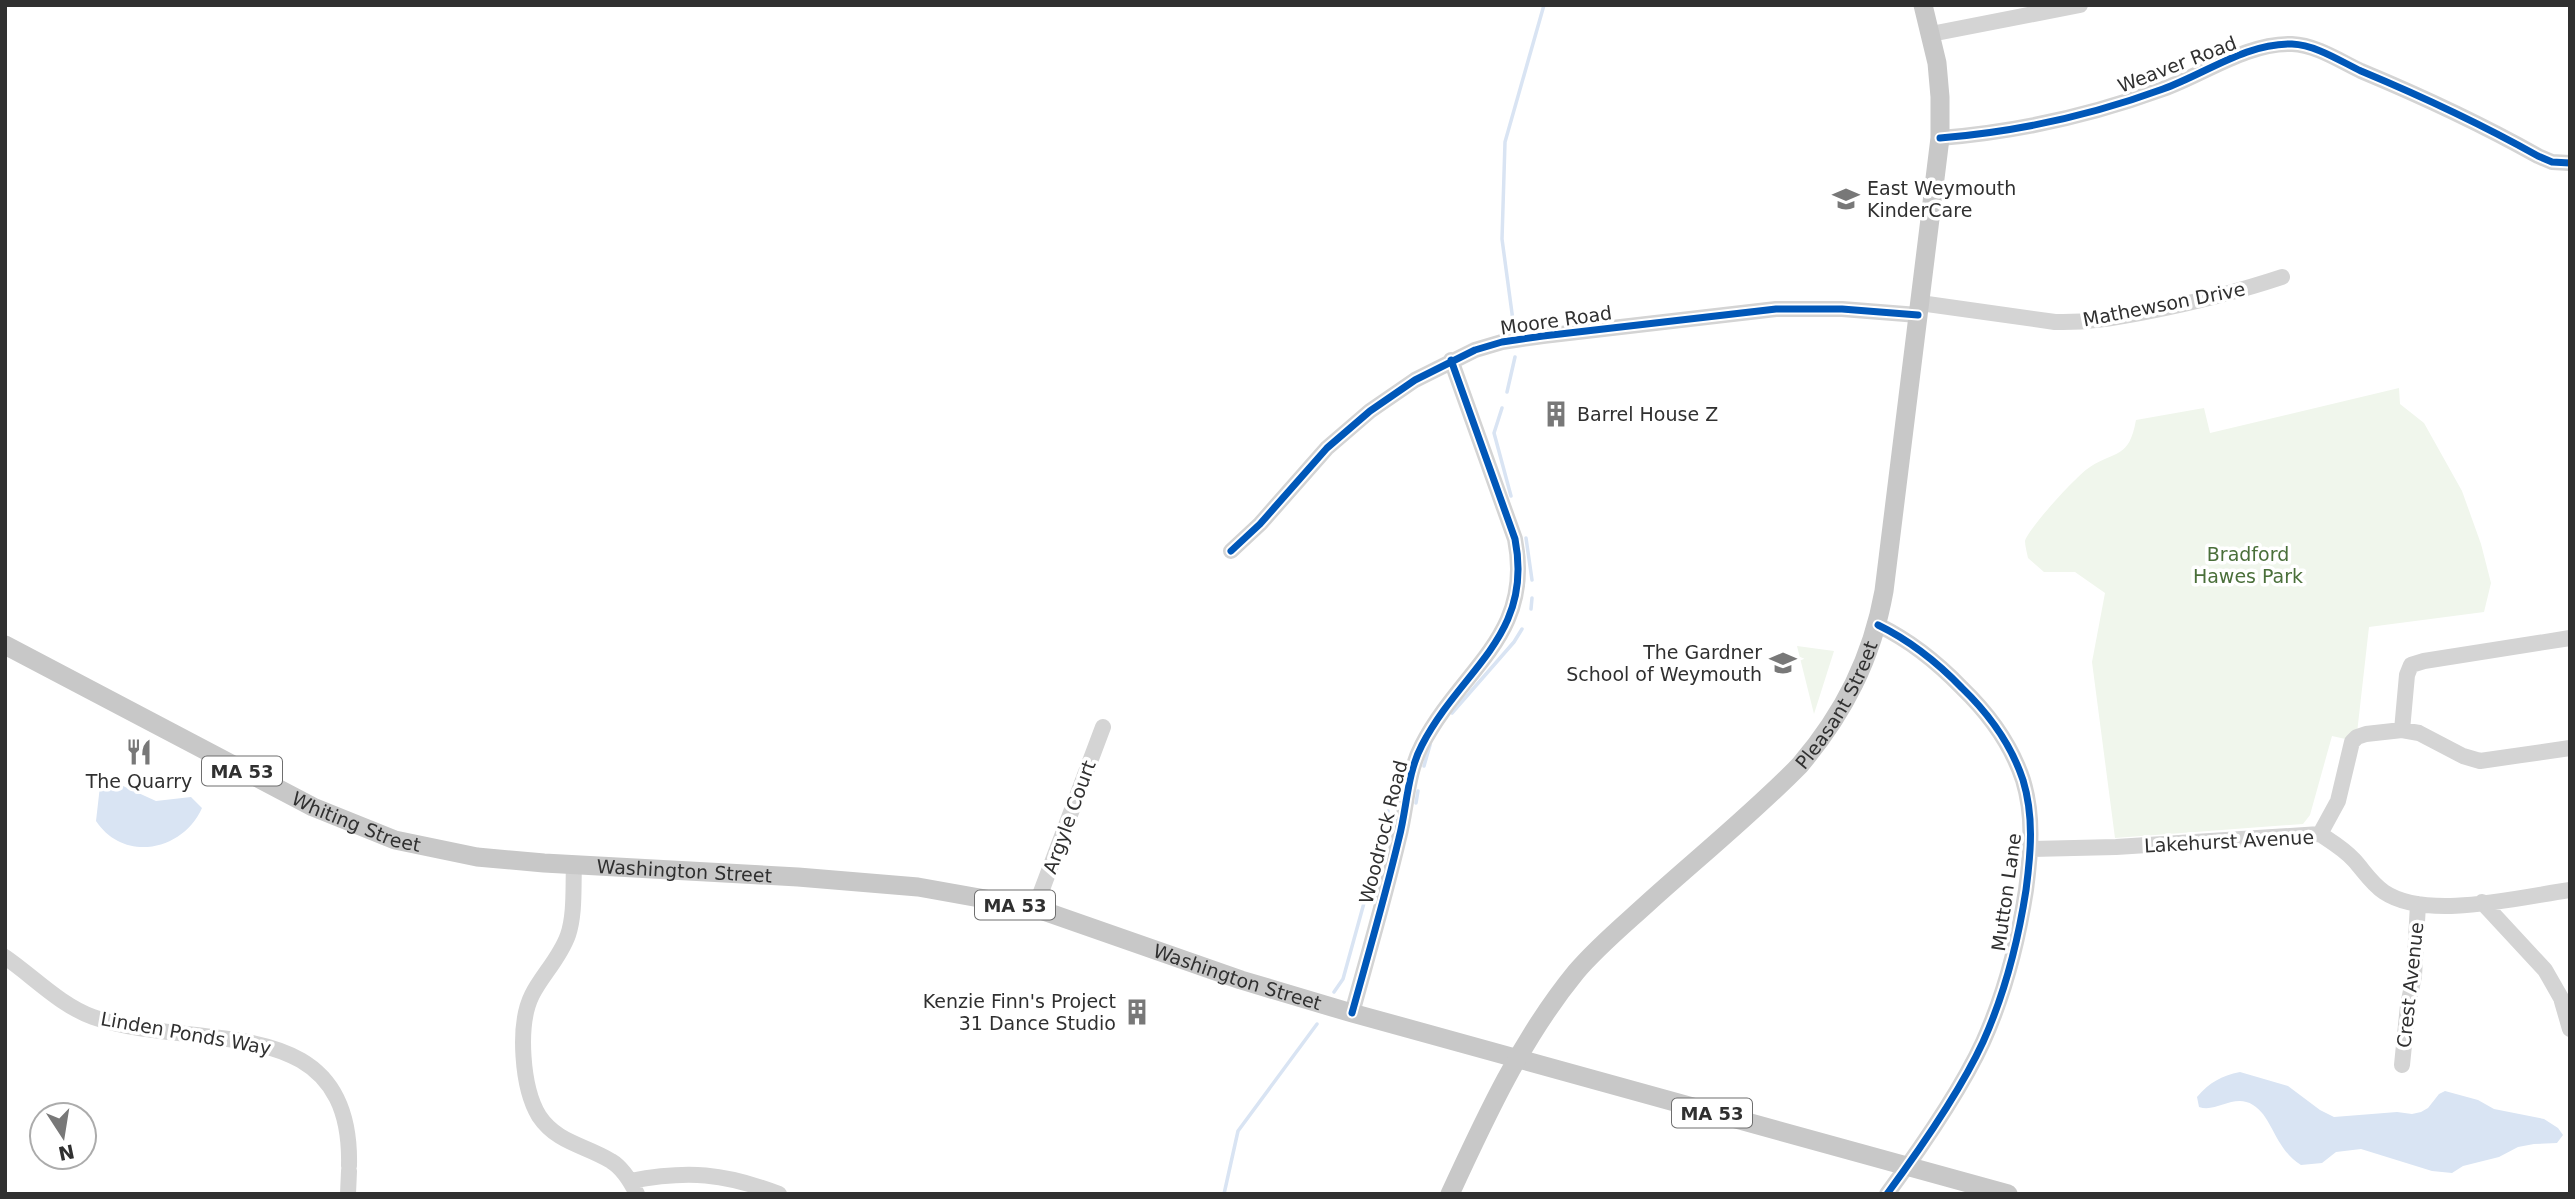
<svg xmlns="http://www.w3.org/2000/svg" width="2575" height="1199" font-family="'DejaVu Sans',sans-serif">
<style>
.green{fill:#f0f6ec}
.water{fill:#d9e4f3}
.lines{fill:none;stroke-linecap:round;stroke-linejoin:round}
.stream{stroke:#d9e4f3;stroke-width:3.5}
.minor{stroke:#d4d4d4;stroke-width:16}
.major{stroke:#c8c8c8;stroke-width:19}
.cycleway-casing{stroke:#fff;stroke-width:11}
.cycleway{stroke:#0057b8;stroke-width:7}
.labels{text-anchor:middle;dominant-baseline:central;stroke-width:7;stroke-linejoin:round;paint-order:stroke}
.shield{fill:#fff;stroke:#6e6e6e;stroke-width:2}
.shield-label{font-size:18px;font-weight:bold;fill:#303030}
.street-label{font-size:19px;fill:#303030;stroke:#fff}
.poi-label{font-size:19px;fill:#303030;stroke:#fff;text-anchor:start}
.park-label{font-size:19px;fill:#4a6f3a;stroke:#fff}
</style>
<rect width="100%" height="100%" fill="#fff"/>
<path class="green" d="M2399,388l1,16 24,19 38,68 19,53 10,39 -7,29 -115,15 -12,106 -7,7 -18,-4 -22,79 -7,9 -188,14 -23,-176 13,-69 -30,-21h-31l-16,-14c-1,-5 -3,-12 -3,-17 2,-11 53,-67 65,-74 26,-17 39,-8 46,-47l68,-12 6,25z
M1797,646l37,5 -20,63z"/>
<path class="water" d="M112,781l44,20 35,-4 11,11c-19,43 -78,55 -106,13l4,-35z
M2240,1072l48,14 32,24 14,7 63,-5 15,2 9,-2 7,-4 11,-14 6,-3 33,9 16,9 50,10 14,9 5,7 -6,8 -23,1 -16,3 -19,10 -36,9 -11,7 -20,-2 -71,-22 -25,3 -14,11 -21,2c-27,-17 -28,-48 -48,-60 -19,-12 -36,8 -54,2l-2,-10c13,-15 24,-21 43,-25z"/>
<g class="lines">
<path class="stream" d="M1514,328l-12,-89 3,-97 39,-137
M1507,392l8,-35
M1502,408l-8,25 17,63
M1526,538l6,42
M1531,609l1,-11
M1452,713l62,-71 8,-13
M1424,766l6,-21
M1416,803l2,-12
M1377,853l11,-42
M1334,992l9,-13 29,-105
M1224,1194l14,-63 79,-107"/>
<path class="minor" d="M1931,34l149,-29
M1940,138c75,-6 152,-23 223,-49 42,-15 83,-46 129,-45 24,1 48,17 69,27 60,25 120,53 177,85l14,6 18,1
M1920,303l135,19c31,1 60,-4 91,-10 46,-9 91,-20 136,-35
M1231,551l29,-27 67,-76 43,-37 45,-31 60,-30 27,-8 41,-6 233,-27h66l76,6
M1878,625c33,16 59,37 84,63 27,26 49,56 61,92 11,36 8,72 3,110 -8,52 -21,103 -43,152 -23,50 -63,107 -96,152
M2402,730l5,-55 4,-10 13,-4 146,-23
M2320,834l18,-33 14,-59 5,-5 9,-3 36,-4 17,3 44,23 17,5 90,-13
M2031,849l85,-2 204,-13c12,8 24,15 34,26 10,11 17,23 30,32 43,29 136,5 186,-2
M574,866c-1,22 1,48 -6,69 -8,23 -26,40 -36,60 -15,30 -10,93 7,121 18,27 46,29 72,45 12,7 20,21 26,33
M2482,902l63,68 16,28 9,31
M1035,908l68,-181
M5,957c29,20 55,48 88,60 102,36 260,-11 256,149
M1352,1013c16,-58 33,-116 47,-175 8,-30 8,-65 23,-93 40,-77 112,-109 93,-206l-64,-179
M2402,1065l6,-60 6,-29 4,-72
M630,1181c58,-11 94,-8 149,13
M348,1194l1,-23"/>
<g class="major">
<path id="s1" d="M5,645l308,162 82,33 82,17 67,6 254,14 120,10 117,21 206,72 111,33 656,181"/>
<path id="s2" d="M1450,1194c36,-78 72,-156 126,-222 22,-26 49,-48 74,-71 50,-45 103,-88 150,-136 44,-52 72,-107 84,-174l56,-453v-41l-3,-34 -14,-58"/>
</g>
<g class="cycleway-casing">
<path id="cycleway" d="M1940,138c75,-6 152,-23 223,-49 42,-15 83,-46 129,-45 24,1 48,17 69,27 60,25 120,53 177,85l14,6 18,1
M1231,551l29,-27 67,-76 43,-37 45,-31 60,-30 27,-8 41,-6 233,-27h66l76,6
M1878,625c33,16 59,37 84,63 27,26 49,56 61,92 11,36 8,72 3,110 -8,52 -21,103 -43,152 -23,50 -63,107 -96,152
M1352,1013c16,-58 33,-116 47,-175 8,-30 8,-65 23,-93 40,-77 112,-109 93,-206l-64,-179"/>
</g>
<use href="#cycleway" class="cycleway"/>
</g>
<defs>
<g id="school-bare" transform="scale(2.1)"><path d="M0-5L7-2L0 1L-7-2ZM-4 1L0 2.5L4 1V4Q0 6-4 4Z" fill="#787878" stroke="#fff" stroke-width="2.5" paint-order="stroke"/></g>
<g id="building-bare" transform="scale(2.1)"><path d="M-4-6H4V6H1V3H-1V6H-4ZM-2.5-4.3h1.7v1.8h-1.7ZM.8-4.3h1.7v1.8H.8ZM-2.5-1h1.7V.8h-1.7ZM.8-1h1.7V.8H.8Z" fill="#787878" stroke="#fff" stroke-width="2.5" paint-order="stroke"/></g>
<g id="restaurant-bare" transform="scale(2.1)"><path d="M-5-6h1v4h1v-4h1v4h1v-4h1v5L-1.5 .5V6h-2V.5L-5-1ZM5-6V6H3V1.5H1.5Q1.5-4 5-6Z" fill="#787878" stroke="#fff" stroke-width="2.5" paint-order="stroke"/></g>
</defs>
<g fill-rule="evenodd">
<use href="#school-bare" x="1846" y="199"/>
<use href="#building-bare" x="1556" y="414"/>
<use href="#school-bare" x="1783" y="663"/>
<use href="#restaurant-bare" x="139" y="752"/>
<use href="#building-bare" x="1137" y="1012"/>
</g>
<g class="labels">
<g class="shield">
<rect x="202" y="756.5" width="80" height="29" rx="5"/>
<rect x="975" y="890.5" width="80" height="29" rx="5"/>
<rect x="1672" y="1098.5" width="80" height="29" rx="5"/>
</g>
<g class="shield-label">
<text x="242" y="771">MA 53</text>
<text x="1015" y="905">MA 53</text>
<text x="1712" y="1113">MA 53</text>
</g>
<g class="street-label">
<text transform="translate(2177 64) rotate(-21)">Weaver Road</text>
<text transform="translate(2164 304) rotate(-11)">Mathewson Drive</text>
<text transform="translate(1556 320) rotate(-8)">Moore Road</text>
<text stroke="none"><textPath href="#s2" startOffset="632">Pleasant Street</textPath></text>
<text transform="translate(1069 817) rotate(-70)">Argyle Court</text>
<text stroke="none"><textPath href="#s1" startOffset="394">Whiting Street</textPath></text>
<text transform="translate(1383 832) rotate(-76)">Woodrock Road</text>
<text transform="translate(2229 841) rotate(-3)">Lakehurst Avenue</text>
<text stroke="none"><textPath href="#s1" startOffset="728">Washington Street</textPath></text>
<text transform="translate(2006 892) rotate(-82)">Mutton Lane</text>
<text stroke="none"><textPath href="#s1" startOffset="1295">Washington Street</textPath></text>
<text transform="translate(2410 985) rotate(-84)">Crest Avenue</text>
<text transform="translate(186 1033) rotate(10)">Linden Ponds Way</text>
</g>
<g class="poi-label">
<text x="1867" y="188">East Weymouth<tspan x="1867" dy="22">KinderCare</tspan></text>
<text x="1577" y="414">Barrel House Z</text>
<text x="1762" y="652" text-anchor="end">The Gardner<tspan x="1762" dy="22">School of Weymouth</tspan></text>
<text x="139" y="781" text-anchor="middle">The Quarry</text>
<text x="1116" y="1001" text-anchor="end">Kenzie Finn's Project<tspan x="1116" dy="22">31 Dance Studio</tspan></text>
</g>
<g class="park-label">
<text x="2248" y="554">Bradford<tspan x="2248" dy="22">Hawes Park</tspan></text>
</g>
</g>
<rect width="2575" height="1199" fill="none" stroke="#303030" stroke-width="14"/>
<g transform="translate(63 1136) rotate(168)"><circle r="33" fill="#ffffff" stroke="#acacac" stroke-width="2"/>
<path d="M0-5L12 26L0 18L-12 26Z" fill="#787878"/>
<text y="-10" font-size="19" font-weight="bold" text-anchor="middle" fill="#303030">N</text>
</g>
</svg>
